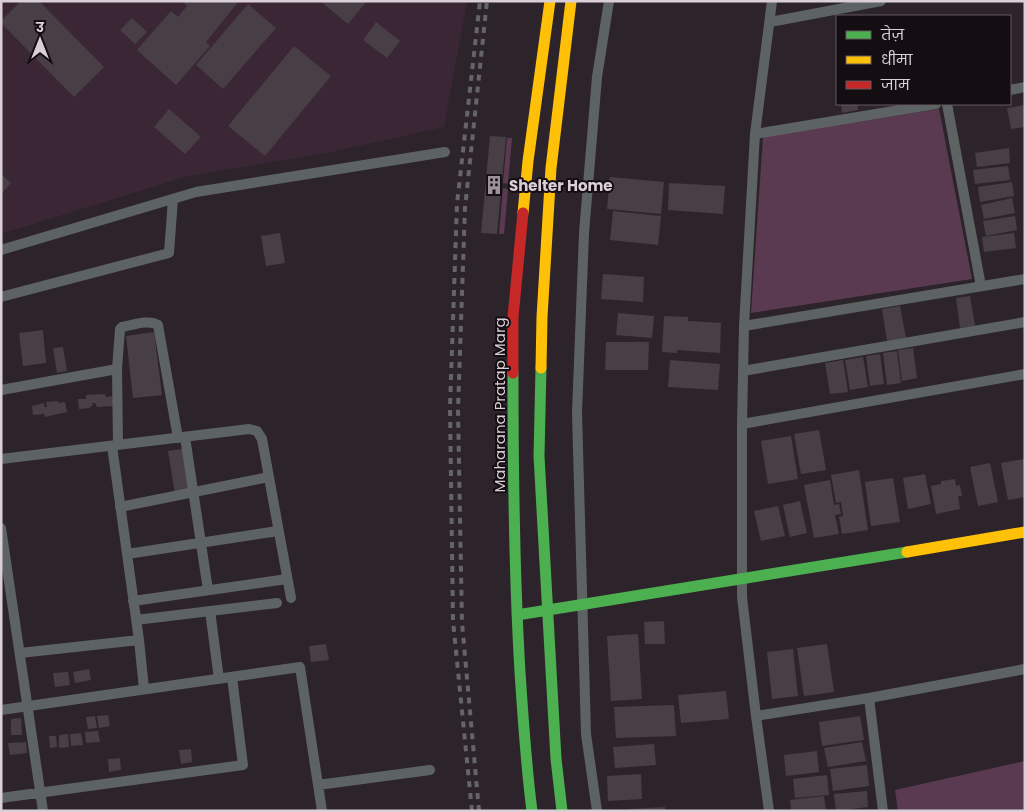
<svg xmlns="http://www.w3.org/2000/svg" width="1026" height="812" font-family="Poppins,'Noto Sans Devanagari',sans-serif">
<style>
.built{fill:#3b2635}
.green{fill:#593a50}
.building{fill:#473f45}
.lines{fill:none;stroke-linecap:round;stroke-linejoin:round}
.street{stroke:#5d6362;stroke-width:10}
.fast{stroke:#4caf50;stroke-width:11}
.slow{stroke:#ffc107;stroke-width:11}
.jam{stroke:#c62828;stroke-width:11}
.rail{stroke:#656466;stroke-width:4;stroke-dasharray:6 6;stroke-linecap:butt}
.labels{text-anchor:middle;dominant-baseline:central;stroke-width:4;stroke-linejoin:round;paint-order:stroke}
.poi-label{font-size:15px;font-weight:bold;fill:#dbcfd7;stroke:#140d12;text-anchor:start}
.street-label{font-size:15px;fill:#dbcfd7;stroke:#140d12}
</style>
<rect width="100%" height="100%" fill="#2d242b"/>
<path class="built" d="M1,1h466l-23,126 -117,26 -139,23 -187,58z"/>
<path class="green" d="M939,109l33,170 -221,34 12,-176z
M507,138h5l-4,46 -5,-1z
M503,188l5,1 -4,45h-5z
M1025,761v50h-127l-3,-21z"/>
<path class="building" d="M21,1h18l65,66 -30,30 -73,-74v-2z
M182,1h57l-33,41 4,4 -34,39 -39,-35 34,-39 7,6 9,-11z
M320,1h47l-19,23z
M248,4l28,24 -53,61 -27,-24z
M132,18l15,14 -12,12 -15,-14z
M376,22l24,19 -13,17 -24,-18z
M294,46l37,30 -66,80 -37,-30z
M841,104h17v6l-16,3z
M1025,105v22l-14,2 -4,-21z
M169,109l32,28 -16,17 -31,-27z
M490,136l16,1 -9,97 -16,-1z
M1009,148l1,15 -33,4 -2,-14z
M1008,166l2,14 -35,4 -2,-14z
M1,174l10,9 -10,11z
M610,177l54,5 -3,32 -54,-5z
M1012,182l2,14 -34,6 -2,-15z
M669,183l56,3 -2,28 -55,-4z
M1012,198l3,15 -31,6 -3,-14z
M613,211l48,5 -3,29 -48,-5z
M1015,216l2,14 -31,6 -3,-15z
M280,233l5,30 -19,3 -5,-30z
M1014,233l2,15 -32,4 -2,-15z
M603,274l41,3 -1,25 -42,-3z
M970,296l5,30 -15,2 -4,-30z
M900,306l6,32 -19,3 -5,-32z
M618,313l36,3 -2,22 -36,-3z
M664,316l24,1v4l33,2 -1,30 -43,-3v3l-15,-1z
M43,330l3,33 -23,3 -4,-33z
M154,332l8,63 -29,3 -7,-62z
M606,342h43l-1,28h-43z
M63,347l4,24 -10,2 -4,-25z
M913,348l4,30 -15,3 -4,-31z
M897,351l4,32 -14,2 -4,-32z
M880,354l4,30 -14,2 -4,-30z
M863,357l5,30 -18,3 -5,-30z
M670,360l50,4 -2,26 -50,-3z
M843,360l5,32 -18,2 -5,-31z
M105,394l1,3 7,-1 1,10 -17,1 -2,-4h-3l1,3h-3v2l-11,1 -1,-10h8v-4z
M58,401v2l7,-1 2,10 -22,5 -1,-3 -11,1 -1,-9 12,-3v4h3l-1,-5z
M819,430l7,40 -25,4 -7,-40z
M791,436l7,43 -30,5 -7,-43z
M182,449l7,43 -14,2 -7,-43z
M1024,459l1,38 -17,3 -7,-37z
M990,463l8,39 -20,4 -8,-39z
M859,470l9,60 -26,4 -3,-17 4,-1 -2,-14 -5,1 -5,-28z
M925,474l6,30 -23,5 -5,-31z
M893,478l7,44 -29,4 -6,-44z
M955,479l1,7 4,-1 2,11h-4l2,13 -24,5 -5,-28 10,-2v-3z
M830,480l4,25 5,-1 2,10 -6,1 4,19 -25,4 -10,-53z
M800,501l7,32 -17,4 -7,-32z
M778,506l7,30 -24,5 -7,-30z
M664,621l1,23h-20l-1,-22z
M638,634l4,65 -31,2 -4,-65z
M326,644l3,16 -18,2 -2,-16z
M827,644l7,48 -30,4 -7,-48z
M793,649l5,47 -26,3 -5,-47z
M89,669l2,11 -16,3 -2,-11z
M68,672l2,13 -15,2 -2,-14z
M726,691l3,28 -48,4 -3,-28z
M674,705l2,31 -60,2 -2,-31z
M108,715l2,11 -11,2 -2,-12z
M95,716l2,12 -9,1 -2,-12z
M860,716l4,24 -42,6 -3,-24z
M21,718l1,17h-11v-16z
M98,731l2,11 -14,1 -1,-11z
M81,733l2,12 -12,1 -1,-12z
M68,734l1,13 -10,1v-13z
M49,736h7l1,11 -7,1z
M26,742l1,11 -17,2 -2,-12z
M862,742l4,19 -38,6 -4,-19z
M654,744l2,21 -41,3 -2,-21z
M191,749l1,13 -11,2 -2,-14z
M817,751l2,21 -33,4 -2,-21z
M120,758l1,12 -12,2 -1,-13z
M867,765l2,21 -36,5 -3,-22z
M641,774l1,25 -34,2 -1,-25z
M827,775l2,20 -34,3 -2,-19z
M867,791l1,16 -32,4 -2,-17z
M824,796l2,15h-35l-1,-11z
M665,807v4h-36v-2z"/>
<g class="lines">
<path class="street" d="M770,22l111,-21
M1010,90l15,-3
M947,104l34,182
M755,134l181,-30
M1,250l195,-58 249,-40
M1,297l168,-44 4,-54
M744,326l281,-47
M117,369l3,-40 2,-2c11,-2 27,-8 36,-2l20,113
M743,371l282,-49
M1,390l116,-21 1,76
M742,424l283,-50
M185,437l23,153
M112,446l27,194 5,49
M1,459l248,-30 8,2 5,8 29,159
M120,507l149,-30
M1,528l42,283
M127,554l151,-23
M133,601l154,-22
M210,611l9,68
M136,620l141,-17
M20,653l119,-13
M869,698l14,113
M1,710l299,-43 22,144
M756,716l113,-18 156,-29
M318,785l112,-15
M1,798l242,-33 -11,-88
M597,811l-11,-77 -9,-321 7,-180 13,-156 12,-76
M769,811l-13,-95 -14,-119v-173l2,-98 11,-192 17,-133"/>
<path class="fast" d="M541,368l-2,88 17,303 6,52
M513,373c0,99 1,199 7,299 3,46 6,93 12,139
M517,615l390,-63"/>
<path class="slow" d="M523,213l5,-52 22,-160
M541,368l1,-51 9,-149 20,-167
M907,552l118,-20"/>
<path class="jam" d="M513,373v-56l10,-104"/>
<path class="rail" d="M472,811l-19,-190 -3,-214 7,-203 23,-203
M479,811l-17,-188 -4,-214 7,-201 22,-207"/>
</g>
<defs>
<g id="building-bare" transform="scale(1.5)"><path d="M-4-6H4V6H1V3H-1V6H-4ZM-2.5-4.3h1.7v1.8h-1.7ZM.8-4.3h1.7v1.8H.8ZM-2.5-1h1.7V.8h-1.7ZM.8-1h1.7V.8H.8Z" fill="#9e939b" stroke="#140d12" stroke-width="2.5" paint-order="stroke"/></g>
</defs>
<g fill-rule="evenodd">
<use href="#building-bare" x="494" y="185"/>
</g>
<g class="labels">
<g class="poi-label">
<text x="509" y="185">Shelter Home</text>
</g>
<g class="street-label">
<text transform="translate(499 405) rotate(-90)">Maharana Pratap Marg</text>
</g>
</g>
<rect width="1026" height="812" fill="none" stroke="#dbcfd7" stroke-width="5"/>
<rect x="836" y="15" width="175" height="90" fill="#140d12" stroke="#645b61"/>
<rect x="846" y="31" width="25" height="8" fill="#4caf50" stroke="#645b61"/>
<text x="881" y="40" font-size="15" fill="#dbcfd7">तेज़</text>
<rect x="846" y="56" width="25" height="8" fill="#ffc107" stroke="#645b61"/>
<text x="881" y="65" font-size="15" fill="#dbcfd7">धीमा</text>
<rect x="846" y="81" width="25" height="8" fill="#c62828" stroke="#645b61"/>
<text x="881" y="90" font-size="15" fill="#dbcfd7">जाम</text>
<g transform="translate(40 40)" stroke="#140d12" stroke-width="4" paint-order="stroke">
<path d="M0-4L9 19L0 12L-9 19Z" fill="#dbcfd7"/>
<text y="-8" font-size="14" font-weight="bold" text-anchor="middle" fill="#dbcfd7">उ</text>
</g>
</svg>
